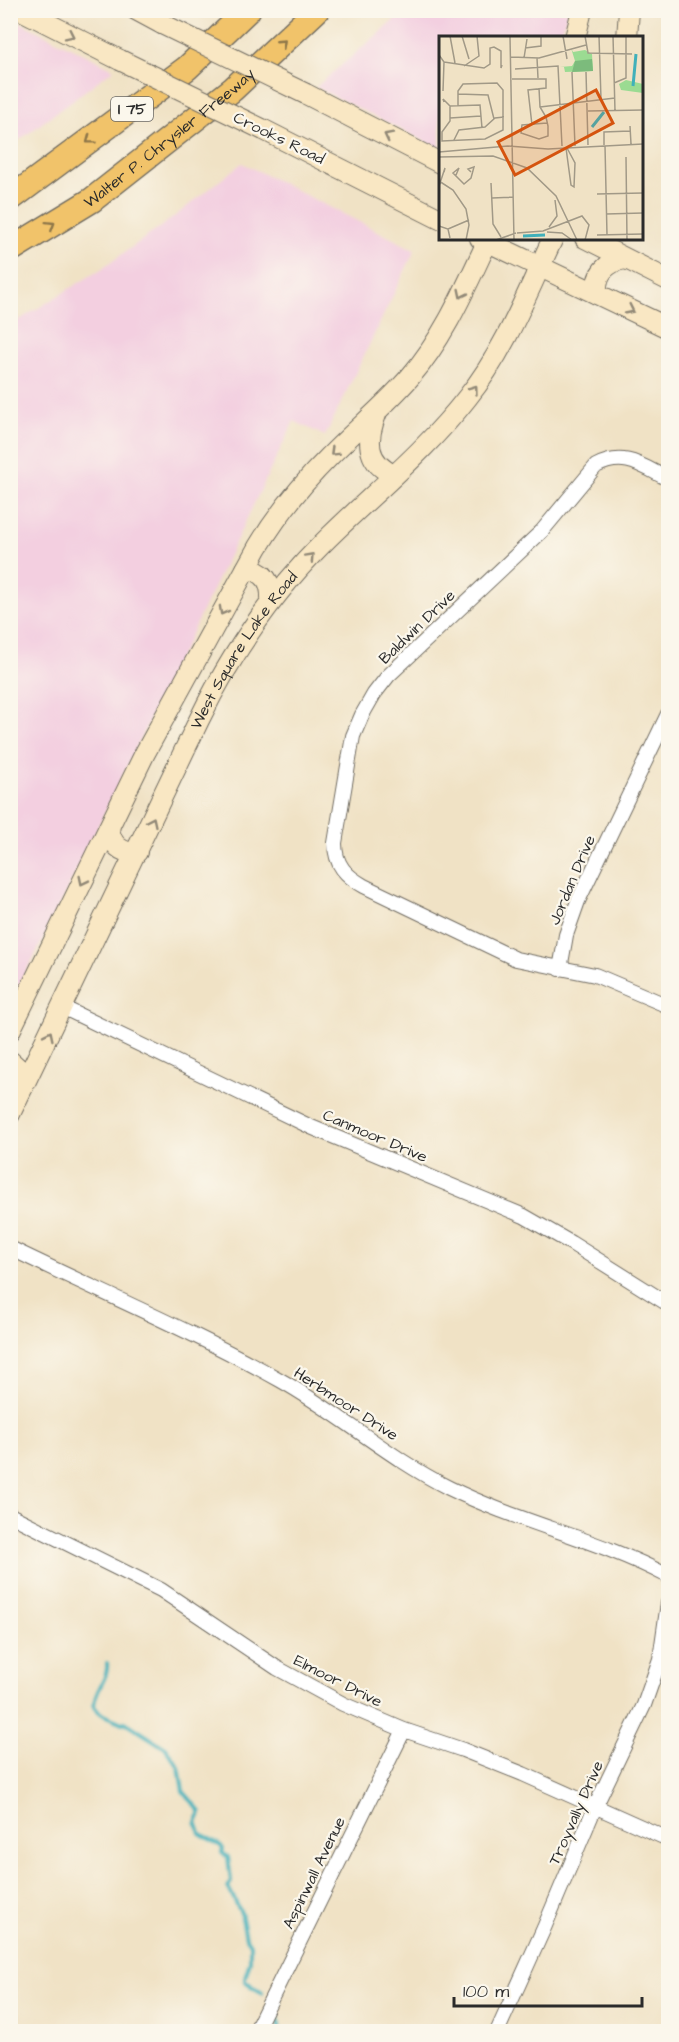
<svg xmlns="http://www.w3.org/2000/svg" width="679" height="2042" font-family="'Architects Daughter',sans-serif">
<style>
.built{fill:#f3cfe0}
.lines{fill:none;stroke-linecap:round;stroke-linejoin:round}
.stream{stroke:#40b0ba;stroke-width:4}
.street-casing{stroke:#706b61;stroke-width:16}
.secondary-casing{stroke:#706b61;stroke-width:22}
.highway-casing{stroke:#706b61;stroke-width:27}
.street{stroke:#fff;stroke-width:14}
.secondary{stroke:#f9e7c3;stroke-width:20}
.highway{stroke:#f1c36a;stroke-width:24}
.secondary-bridge-casing{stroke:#706b61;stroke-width:22;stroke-linecap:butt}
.secondary-bridge{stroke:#f9e7c3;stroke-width:20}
.oneway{stroke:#928977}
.oneway2{stroke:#8e774a}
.labels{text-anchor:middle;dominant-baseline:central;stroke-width:4.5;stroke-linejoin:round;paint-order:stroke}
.shield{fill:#fbf7ec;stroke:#696865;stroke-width:1.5}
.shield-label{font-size:15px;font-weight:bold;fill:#2b2b2b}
.street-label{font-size:16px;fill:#2b2b2b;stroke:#fbf7ec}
.inset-river{fill:none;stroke:#40b0ba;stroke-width:3}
.inset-road{fill:none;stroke:#a19987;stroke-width:1.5}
.view{fill:#d5540f;fill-opacity:0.15;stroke:#d5540f;stroke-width:3}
.inset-edge{fill:none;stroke:#2b2b2b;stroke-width:3}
</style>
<rect width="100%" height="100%" fill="#fbf7ec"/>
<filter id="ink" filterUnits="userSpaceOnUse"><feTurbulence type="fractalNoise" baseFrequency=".0167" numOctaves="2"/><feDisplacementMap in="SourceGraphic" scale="12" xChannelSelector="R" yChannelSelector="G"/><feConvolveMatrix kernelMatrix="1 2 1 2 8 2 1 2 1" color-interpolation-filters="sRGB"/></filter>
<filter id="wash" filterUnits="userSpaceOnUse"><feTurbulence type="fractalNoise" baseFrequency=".008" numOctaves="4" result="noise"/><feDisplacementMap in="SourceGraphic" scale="24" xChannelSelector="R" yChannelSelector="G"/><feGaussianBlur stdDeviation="1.35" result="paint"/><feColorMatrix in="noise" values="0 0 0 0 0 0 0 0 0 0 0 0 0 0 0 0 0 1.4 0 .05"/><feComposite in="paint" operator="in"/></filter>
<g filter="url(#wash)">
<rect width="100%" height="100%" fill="#f0e2c5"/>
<path class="built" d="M405,11v-1l163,1 -8,26 -120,1v111l-124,-62z
M11,18l103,51 -89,67 -14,9z
M242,163l173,87 -90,186 -31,-15 -249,515 -34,64v-675l92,-57 71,-51z"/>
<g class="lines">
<path class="stream" d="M107,1663c2,16 -13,27 -13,43 7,11 17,11 28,17l3,-1 42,27 1,3 11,15 4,24 18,21 -5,10 4,11 21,13 2,3 -1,4 6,4 3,24 -3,6 13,26 5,25 4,6v17l-5,16v4l17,12
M276,2009l4,23"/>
</g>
</g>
<g filter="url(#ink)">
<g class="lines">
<g class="street-casing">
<path id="street" d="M668,479c-26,-13 -43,-28 -72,-13l-54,65 -154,145 -14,18 -12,21 -9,21 -18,107c0,22 11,33 29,43l152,73 79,16 73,31
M560,969l6,-34 12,-34 90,-187
M62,1007l249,120 213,89 47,27 97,61
M10,1248c90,44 183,83 270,132 59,33 109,78 169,108 71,35 149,51 219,88
M10,1515l151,75 116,78 66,36 61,26 59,20 60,24 145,65
M255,2032l149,-302
M497,2032l47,-104 51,-121 49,-102 16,-46 8,-56"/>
</g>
<g class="secondary-casing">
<g id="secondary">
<path d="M21,10l99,50"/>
<path d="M136,10l26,14"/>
<path d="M575,38l7,-28"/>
<path d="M627,38l2,-28"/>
<path d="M306,94l134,69"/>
<path d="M264,130l176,89"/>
<path d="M480,238l188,90"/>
<path d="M585,238l83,42"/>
<path d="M597,294c-2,-20 9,-32 28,-35"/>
<path d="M377,412c-11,27 -12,50 17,63"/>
<path d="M246,569c19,2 26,13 25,32"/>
<path d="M109,828c2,16 12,26 28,24"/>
<path d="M10,1031l135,-278 113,-206c20,-33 44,-63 71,-90 26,-27 56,-51 81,-80 35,-40 56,-91 79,-139"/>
<path d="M10,1061l10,9 3,17"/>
<path id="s1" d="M10,1114l189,-394c32,-66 72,-125 124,-177 48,-48 102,-91 144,-145 38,-47 60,-105 86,-160"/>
</g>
</g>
<g class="highway-casing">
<g id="highway">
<path d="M10,199l177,-131 61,-58"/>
<path id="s2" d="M10,250l82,-50 141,-111 84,-79"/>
</g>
</g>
<use href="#street" class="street"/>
<use href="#secondary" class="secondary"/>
<use href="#highway" class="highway"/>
<g class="secondary-bridge-casing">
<path id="secondary-bridge" d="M162,24l144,70
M120,60l144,70"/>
</g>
<use href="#secondary-bridge" class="secondary-bridge"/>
</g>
<defs><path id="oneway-chevron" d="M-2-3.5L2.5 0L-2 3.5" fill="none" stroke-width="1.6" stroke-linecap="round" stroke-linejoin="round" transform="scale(1.5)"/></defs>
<g class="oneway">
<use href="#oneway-chevron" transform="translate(70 35) rotate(26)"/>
<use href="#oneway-chevron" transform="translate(388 136) rotate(-153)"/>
<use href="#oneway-chevron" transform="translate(462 294) rotate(116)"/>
<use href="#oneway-chevron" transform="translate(630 310) rotate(26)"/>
<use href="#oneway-chevron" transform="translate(474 389) rotate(-54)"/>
<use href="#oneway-chevron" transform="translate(334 452) rotate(136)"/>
<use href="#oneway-chevron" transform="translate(310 557) rotate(-47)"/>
<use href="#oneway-chevron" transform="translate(223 611) rotate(119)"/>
<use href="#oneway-chevron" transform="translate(152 821) rotate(-65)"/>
<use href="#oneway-chevron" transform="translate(83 881) rotate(116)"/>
<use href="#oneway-chevron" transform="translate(49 1035) rotate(-64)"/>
</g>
<g class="oneway2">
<use href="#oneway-chevron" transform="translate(282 43) rotate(-43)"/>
<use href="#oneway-chevron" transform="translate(90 140) rotate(143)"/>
<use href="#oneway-chevron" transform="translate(51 225) rotate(-32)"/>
</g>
</g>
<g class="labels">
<rect class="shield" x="111" y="97" width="42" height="24" rx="4.5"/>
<g class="shield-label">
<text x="132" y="109">I 75</text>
</g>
<g class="street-label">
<text stroke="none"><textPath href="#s2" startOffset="195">Walter P. Chrysler Freeway</textPath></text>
<text transform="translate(279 138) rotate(26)">Crooks Road</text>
<text transform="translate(417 627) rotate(-44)">Baldwin Drive</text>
<text stroke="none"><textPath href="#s1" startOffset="520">West Square Lake Road</textPath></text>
<text transform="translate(572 880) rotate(-67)">Jordan Drive</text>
<text transform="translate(375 1136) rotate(23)">Canmoor Drive</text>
<text transform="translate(346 1404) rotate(33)">Herbmoor Drive</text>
<text transform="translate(338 1681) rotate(27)">Elmoor Drive</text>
<text transform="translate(576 1813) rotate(-66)">Troyvally Drive</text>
<text transform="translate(314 1873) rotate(-64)">Aspinwall Avenue</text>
</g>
</g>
<g transform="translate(439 36)">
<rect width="204" height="204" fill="#f0e2c5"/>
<path d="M132,12l2,4 12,-2 7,4 1,17 -28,1 -1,-5h-4l12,-1 3,-5zM187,44l17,4v9l-22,-3 -2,-6z" fill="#9bdb92"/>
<path d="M153,23l1,12 -21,1 3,-11z" fill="#7cbb7c"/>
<path class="inset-river" d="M194,50l3,-32M153,91l12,-15M84,200l22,-1"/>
<path class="inset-road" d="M11,0l5,27M23,0l7,23M124,0l4,23M146,0l3,17 44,1M160,0l2,63M174,0l2,75M71,1l4,203M86,12l16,-2v-10M0,19l5,7 -1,29M72,21l28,1 47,-13M85,22l3,-19M98,22l1,20M5,26l40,6 6,-4v-16l4,-1 7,4v17l1,-3M25,30l15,-10 -2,-20M76,33l43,-3 4,80M133,36l3,74M147,36l2,73M73,43h34v9l-18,2 4,35M175,47l12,-5v-42M100,52l1,19 6,10 2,9v10l-9,3 -18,-6 1,-8 25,-2M19,58l30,1 6,24M5,66l-1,-3 7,7 30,-1 2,23M11,70v15l-8,11v9l43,-2 18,-9v-40l-6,-7 -34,1 -5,7v15M101,71l75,-9M149,75l55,-1M11,82l31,-2M191,90l1,18M15,104l5,-10 26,-3 10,-9 9,-1M165,109v-13l26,-1M166,110l2,89M127,112l5,37 3,2 1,-24 -8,-15M0,116l69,-6 40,3 95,-5M0,121l54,-1 34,12 29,28 21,44M187,121l1,83M17,139l3,-7 -6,5 11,11 7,-6 3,-11 -6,2 3,3M0,145l14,9 13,19 3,16 -3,15M52,147l2,41 8,13M0,150l6,-18 -1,4M158,158l46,-1M53,162l21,-1M167,178l37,-1M0,190l9,3 2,9M110,191l8,-11 -2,-16M9,193l21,-9M108,196l15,1 10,7M78,197l26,-2 39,-15 7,9 -4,15M158,199l46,-1M57,204l20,-7"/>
<path class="view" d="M157,54l17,33 -98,52 -17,-33z"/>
<rect width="204" height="204" class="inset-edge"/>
</g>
<rect width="679" height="2042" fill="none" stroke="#fbf7ec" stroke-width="36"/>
<path d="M454 1997v9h188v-9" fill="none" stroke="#2b2b2b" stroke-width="3"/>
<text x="463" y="1997" font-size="18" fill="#2b2b2b" stroke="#fbf7ec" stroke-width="4.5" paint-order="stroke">100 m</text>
</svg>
